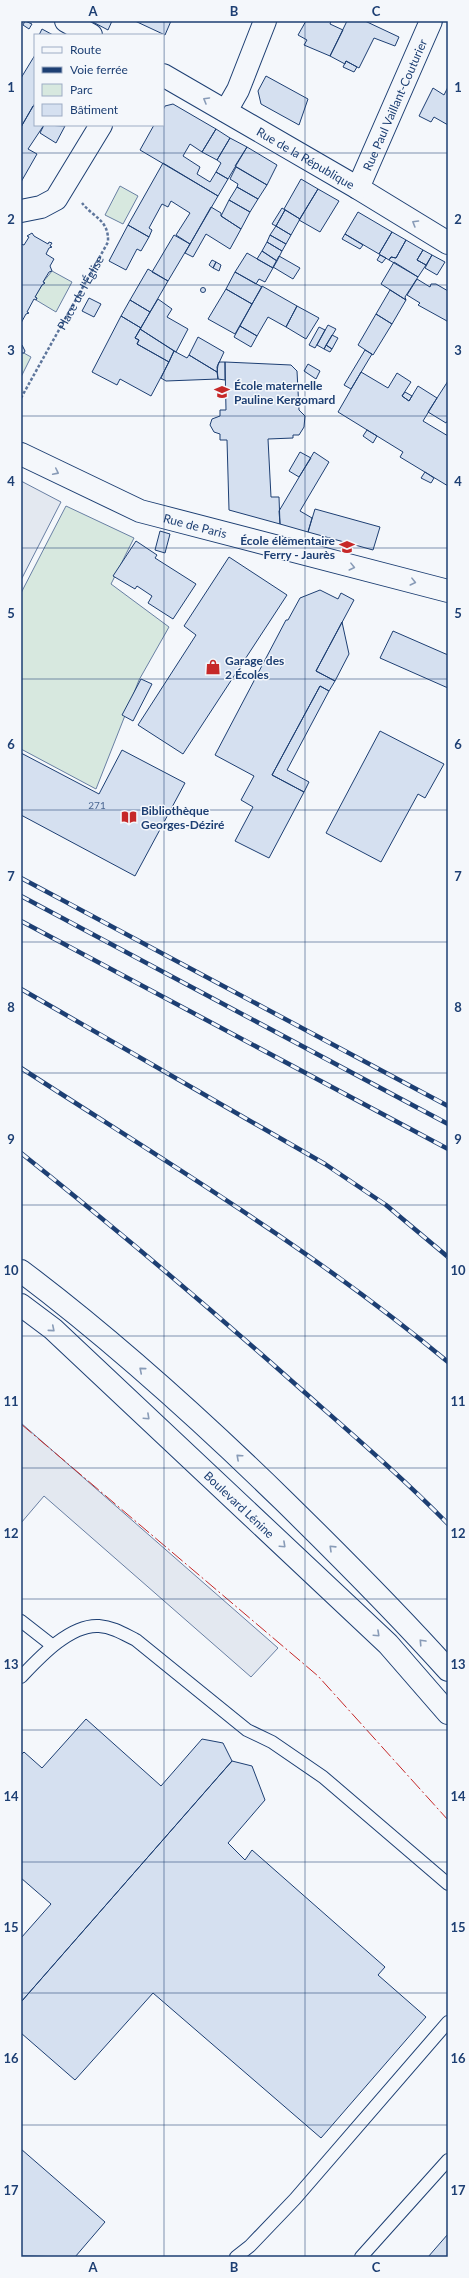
<svg xmlns="http://www.w3.org/2000/svg" width="469" height="2278" font-family="Lato,sans-serif">
<style>
.green{fill:#d7e8df;stroke:#687fa3}
.parking{fill:#e3e8f0;stroke:#687fa3}
.building{fill:#d5e0f0;stroke:#1d3f73}
.lines{fill:none;stroke-linecap:round;stroke-linejoin:round}
.service-casing{stroke:#1d3f73;stroke-width:14}
.minor-casing{stroke:#1d3f73;stroke-width:24}
.tertiary-casing{stroke:#1d3f73;stroke-width:24}
.primary-casing{stroke:#1d3f73;stroke-width:24}
.path{stroke:#5e769c;stroke-width:2.5;stroke-dasharray:3 2;stroke-linecap:butt}
.service{stroke:#f4f7fb;stroke-width:12}
.minor{stroke:#f4f7fb;stroke-width:22}
.tertiary{stroke:#f4f7fb;stroke-width:22}
.primary{stroke:#f4f7fb;stroke-width:22}
.rail-casing{stroke:#1d3f73;stroke-width:4.5}
.rail{stroke:#f4f7fb;stroke-width:3;stroke-dasharray:9;stroke-linecap:butt}
.power{stroke:#c62828;stroke-width:1;stroke-dasharray:14 3 2 3;stroke-linecap:butt}
.oneway{stroke:#889bb7}
.grid{fill:none;stroke:#1d3f73;stroke-width:1;stroke-opacity:0.55}
.labels{text-anchor:middle;dominant-baseline:central;stroke-width:3;stroke-linejoin:round;paint-order:stroke}
.number-label{font-size:10px;fill:#4b6792}
.street-label{font-size:12px;fill:#1d3f73;stroke:#f4f7fb}
.poi-label{font-size:12px;font-weight:bold;fill:#1d3f73;stroke:#f4f7fb;text-anchor:start}
.neatline{fill:none;stroke:#1d3f73;stroke-width:1.5}
.grid-label{font-size:13px;text-anchor:middle;font-weight:bold;fill:#1d3f73}
</style>
<rect width="100%" height="100%" fill="#f4f7fb"/>
<path class="green" d="M120,186l18,10 -15,28 -18,-9z
M52,271l20,11 -16,30 -20,-12 1,-2 -2,-1 7,-12 3,-2 -2,-1z
M22,352l9,5 -10,20v-24z
M66,506l68,32 -23,46 58,43 -30,53 -43,109 -75,-40v-156z"/>
<path class="parking" d="M21,481l40,21 -40,78z
M21,1423l257,225 -27,29 -207,-181 -23,27z"/>
<path class="building" d="M25,21l7,3 -3,5 -6,-4z
M91,21h21l-4,9z
M135,21h36l-6,14z
M306,21h25l-1,3 13,6 -13,26 -26,-11 3,-5 -9,-5z
M347,21h18l34,16 -4,9 -21,-8 -15,30 -13,-7 -1,3 -15,-8z
M42,29l11,6h-14z
M35,55v48l-14,24v-49z
M346,61l11,6 -3,5 -11,-5z
M266,76l42,23 -9,26 -38,-21 -3,-13z
M448,87v38l-14,-8 -3,5 -12,-6 14,-28 11,7z
M173,104l43,25 -14,23 -12,-8 -7,12 17,11 -3,7 13,8 6,-10 12,7 -10,17 -78,-46 14,-25h9v-15l2,-4z
M33,106l2,2v17h9l-16,24 9,5 -16,28v-55z
M44,125l21,1 -9,17 -16,-10z
M216,129l14,9 -13,22 -15,-8z
M230,138l17,9 -19,32 -12,-7 5,-9 -4,-3z
M247,147l30,18 -10,20 -32,-19z
M163,163l55,33 -28,48 -14,-9 14,-22 -19,-12 -3,6 -6,-3 -13,24 3,2 -3,7 -21,-12z
M236,167l31,18 -9,14 -21,-12 1,-3 -8,-5z
M301,179l17,10 -18,30 -16,-10z
M237,187l21,12 -8,13 -21,-12z
M318,189l21,12 -19,31 -21,-12z
M229,200l21,12 -9,17 -20,-13z
M211,207l10,6v3l20,13 -11,20 -24,-15 -13,23 -8,-4z
M282,208l3,2 -9,16 -4,-2z
M285,210l15,9 -9,16 -15,-9z
M358,212l34,20 -13,22 -34,-20z
M128,225l21,12 -8,14 -4,-2 -11,21 -17,-9z
M276,226l15,9 -5,9 -16,-9z
M392,232l14,8 -10,18 -5,-1 -2,3 -10,-6z
M32,233l2,3 14,8 1,-2 3,1 -2,3 2,1 -3,1 -3,6 8,5 -4,7 2,5 -3,1 -6,10 2,1 -3,2 -7,12 2,1 -1,2 -2,-1 -7,13 2,1 -3,1 -5,9v-79l3,1 5,-8 -2,-1z
M345,234l18,11 -3,4 -18,-10z
M174,235l16,9 -22,37 -16,-9z
M270,235l16,9 -4,7 -15,-9z
M406,240l17,10 -6,10 9,5 -8,12 -29,-17 2,-3 5,1z
M267,242l15,9 -5,10 -15,-10z
M423,250l9,5 -6,10 -9,-5z
M262,251l15,10 -4,7 -16,-9z
M247,253l26,15 -8,14 -6,-3 -3,5 -21,-12z
M380,255l6,3 -4,5 -5,-3z
M432,255l13,7 -8,13 -12,-7z
M279,256l21,12 -7,11 -20,-12z
M212,260l4,2 -3,6 -4,-3z
M216,262l5,3 -2,6 -6,-3z
M394,262l24,15 -13,20 1,3 -25,-16z
M148,269l20,12 -18,31 -20,-12z
M235,272l27,15 -10,17 -26,-15z
M417,279l13,8 1,-3h5l12,7v32l-1,-2 -29,-16 2,-2 -13,-8z
M262,286l35,20 -11,21 -18,-10 -11,19 -17,-10z
M200.5 290a2.5 2.5 0 1 1 5 0a2.5 2.5 0 1 1-5 0Z
M226,289l26,15 -17,30 -27,-15z
M390,290l16,10 -14,24 -16,-10z
M89,298l12,6 -7,13 -12,-6z
M158,299l14,10 -5,8 21,12 -12,23 -36,-23z
M130,300l20,12 -9,16 -20,-12z
M297,306l22,12 -13,21 -20,-12z
M376,314l16,10 -19,31 -15,-10z
M121,316l20,12 -6,10 4,2 -2,4 32,18 -18,34 -31,-17 -3,6 -25,-13z
M328,325l8,4 -12,20 -7,-4z
M240,326l17,10 -6,11 -17,-10z
M319,327l6,3 -10,18 -6,-3z
M140,329l34,22 -5,11 -32,-18 2,-4 -4,-2z
M332,335l6,3 -6,11 -6,-4z
M198,337l26,15 -6,13 -1,7 -28,-17z
M22,345l3,6 -1,2h-3z
M326,345l6,4 -2,3 -6,-3z
M365,350l7,4 -21,35 -7,-4z
M174,351l13,7 2,-3 28,17 1,7 -52,2 -5,-3z
M219,362h6v18l-7,-1 -1,-12z
M225,362l66,3 6,6 2,39 6,6 -1,11 -5,8h-6v3l-25,1 3,58h8l1,27 -51,-14 -2,-70h-7v-6l-6,-2 -4,-7 2,-6 8,-3v-6h6z
M308,364l12,7 -4,8 -12,-8z
M361,372l27,16 9,-15 14,9 -9,14 7,5 9,-15 19,12 -14,23 25,15v50l-48,-29 3,-5 -65,-40z
M448,381v39l-2,3 -18,-11z
M405,392l7,4 -3,5 -7,-5z
M367,430l10,6 -4,7 -10,-7z
M300,452l11,6 -12,19 -10,-6z
M314,452l15,10 -29,49 12,7 -4,14 -28,-8 -1,-13z
M425,472l9,6 -3,5 -10,-5z
M315,509l65,18 -7,23 -65,-18z
M160,531l10,3 -5,19 -10,-3z
M136,541l21,14 -2,3 41,26 -23,35 -25,-16 4,-7 -15,-10 -2,3 -22,-13z
M229,557l58,38 -104,159 -45,-29 58,-90 -12,-9z
M320,590l18,9 3,-6 13,7 -38,71 19,10 -6,10 -9,-5 -48,89 32,17 -35,66 -34,-17 18,-34 -12,-7 13,-24 -39,-21 71,-135h2l12,-22z
M342,622l7,32 -14,27 -19,-10z
M393,631l55,24v33l-68,-30z
M141,679l11,5 -19,37 -11,-6z
M320,686l9,5 -42,79 22,12 -5,10 -32,-17z
M380,731l64,33 -19,34 -7,-4 -37,68 -55,-29z
M122,750l63,33 -50,93 -114,-61v-62l78,41z
M86,1719l75,67 41,-47 21,4 9,18 -211,241v-64l30,-34 -30,-26v-123l3,-3 18,16z
M232,1761l20,5 13,34 -37,43 17,17 7,-10 133,117 -7,8 48,42 -105,121 -168,-145 -78,87 -54,-47v-31z
M21,2149l84,73 -30,35 -54,-1z
M448,2234v23h-20z"/>
<g class="lines">
<g class="service-casing">
<path id="service" d="M21,1621l32,25
M21,1677c18,-19 49,-53 78,-51 14,1 25,8 37,14l111,90 25,12 51,35 125,107
M236,2257l14,-11 45,-47 153,-177
M361,2257l87,-97"/>
</g>
<g class="minor-casing">
<g id="minor">
<path d="M66,21l25,14"/>
<path id="s2" d="M163,75l195,113 90,55"/>
<path d="M226,111l12,-21 27,-69"/>
<path id="s3" d="M358,188l73,-167"/>
<path d="M21,211l20,-4 15,-8 45,-74"/>
</g>
</g>
<g class="tertiary-casing">
<g id="tertiary">
<path id="s4" d="M21,454l119,57 308,80"/>
</g>
</g>
<g class="primary-casing">
<g id="primary">
<path d="M21,1271c93,70 180,149 263,230 56,55 112,111 164,169"/>
<path id="s5" d="M21,1305l32,24 335,315 60,69"/>
</g>
</g>
<path class="path" id="s1" d="M21,398l87,-156c1,-22 -14,-24 -26,-39"/>
<use href="#service" class="service"/>
<use href="#minor" class="minor"/>
<use href="#tertiary" class="tertiary"/>
<use href="#primary" class="primary"/>
<g class="rail-casing">
<path id="rail" d="M21,878l427,228
M21,896l427,228
M21,921l427,228
M21,989l304,175 61,41 62,52
M21,1068c145,94 294,183 427,294
M21,1153c93,74 184,151 273,230 52,46 105,91 154,141"/>
</g>
<use href="#rail" class="rail"/>
<path class="power" d="M21,1424l297,252 130,144"/>
</g>
<defs><path id="oneway-chevron" d="M-2-3.5L2.5 0L-2 3.5" fill="none" stroke-width="1.6" stroke-linecap="round" stroke-linejoin="round"/></defs>
<g class="oneway">
<use href="#oneway-chevron" transform="translate(206 100) rotate(-150)"/>
<use href="#oneway-chevron" transform="translate(415 223) rotate(-149)"/>
<use href="#oneway-chevron" transform="translate(56 472) rotate(26)"/>
<use href="#oneway-chevron" transform="translate(352 567) rotate(14)"/>
<use href="#oneway-chevron" transform="translate(413 582) rotate(14)"/>
<use href="#oneway-chevron" transform="translate(52 1329) rotate(40)"/>
<use href="#oneway-chevron" transform="translate(142 1370) rotate(-140)"/>
<use href="#oneway-chevron" transform="translate(147 1417) rotate(43)"/>
<use href="#oneway-chevron" transform="translate(239 1457) rotate(-138)"/>
<use href="#oneway-chevron" transform="translate(283 1545) rotate(43)"/>
<use href="#oneway-chevron" transform="translate(332 1548) rotate(-136)"/>
<use href="#oneway-chevron" transform="translate(377 1634) rotate(43)"/>
<use href="#oneway-chevron" transform="translate(422 1642) rotate(-133)"/>
</g>
<path class="grid" d="M164,21v2236M305,21v2236M21,153h427M21,285h427M21,416h427M21,548h427M21,679h427M21,810h427M21,942h427M21,1073h427M21,1205h427M21,1336h427M21,1468h427M21,1599h427M21,1730h427M21,1862h427M21,1993h427M21,2125h427"/>
<defs>
<g id="school-bare" transform="scale(1.2)"><path d="M0-5L7-2L0 1L-7-2ZM-4 1L0 2.5L4 1V4Q0 6-4 4Z" fill="#c62828" stroke="#f4f7fb" stroke-width="2.5" paint-order="stroke"/></g>
<g id="shop-bare" transform="scale(1.2)"><path d="M-5-2.5h2.3a2.7 3.5 0 0 1 5.4 0H5L5.5 6h-11ZM-1.5-2.5h3a1.5 2.3 0 0 0-3 0Z" fill="#c62828" stroke="#f4f7fb" stroke-width="2.5" paint-order="stroke"/></g>
<g id="library-bare" transform="scale(1.2)"><path d="M-6-4Q-3-5.5-.7-3.5V5Q-3 3-6 4ZM6-4Q3-5.5 .7-3.5V5Q3 3 6 4Z" fill="#c62828" stroke="#f4f7fb" stroke-width="2.5" paint-order="stroke"/></g>
</defs>
<g fill-rule="evenodd">
<use href="#school-bare" x="222" y="392"/>
<use href="#school-bare" x="347" y="547"/>
<use href="#shop-bare" x="213" y="667"/>
<use href="#library-bare" x="129" y="817"/>
</g>
<g class="labels">
<g class="number-label">
<text x="97" y="805">271</text>
</g>
<g class="street-label">
<text stroke="none"><textPath href="#s3" startOffset="91">Rue Paul Vaillant-Couturier</textPath></text>
<text stroke="none"><textPath href="#s2" startOffset="165">Rue de la République</textPath></text>
<text stroke="none"><textPath href="#s1" startOffset="121">Place de l'Église</textPath></text>
<text stroke="none"><textPath href="#s4" startOffset="189">Rue de Paris</textPath></text>
<text stroke="none"><textPath href="#s5" startOffset="296">Boulevard Lénine</textPath></text>
</g>
<g class="poi-label">
<text x="234" y="385">École maternelle<tspan x="234" dy="14">Pauline Kergomard</tspan></text>
<text x="335" y="540" text-anchor="end">École élémentaire<tspan x="335" dy="14">Ferry - Jaurès</tspan></text>
<text x="225" y="660">Garage des<tspan x="225" dy="14">2 Écoles</tspan></text>
<text x="141" y="810">Bibliothèque<tspan x="141" dy="14">Georges-Déziré</tspan></text>
</g>
</g>
<rect width="469" height="2278" fill="none" stroke="#f4f7fb" stroke-width="44"/>
<rect x="34" y="34" width="130" height="92" fill="#f4f7fb" stroke="#9eadc5"/>
<rect x="42" y="47" width="20" height="6" fill="#f4f7fb" stroke="#9eadc5"/>
<text x="70" y="54" font-size="12" fill="#1d3f73">Route</text>
<rect x="42" y="67" width="20" height="6" fill="#1d3f73" stroke="#9eadc5"/>
<text x="70" y="74" font-size="12" fill="#1d3f73">Voie ferrée</text>
<rect x="42" y="84" width="20" height="12" fill="#d7e8df" stroke="#9eadc5"/>
<text x="70" y="94" font-size="12" fill="#1d3f73">Parc</text>
<rect x="42" y="104" width="20" height="12" fill="#d5e0f0" stroke="#9eadc5"/>
<text x="70" y="114" font-size="12" fill="#1d3f73">Bâtiment</text>
<rect x="22" y="22" width="425" height="2234" class="neatline"/>
<g class="grid-label">
<text x="93" y="16">A</text>
<text x="234" y="16">B</text>
<text x="376" y="16">C</text>
<text x="11" y="92">1</text>
<text x="458" y="92">1</text>
<text x="11" y="224">2</text>
<text x="458" y="224">2</text>
<text x="11" y="355">3</text>
<text x="458" y="355">3</text>
<text x="11" y="486">4</text>
<text x="458" y="486">4</text>
<text x="11" y="618">5</text>
<text x="458" y="618">5</text>
<text x="11" y="749">6</text>
<text x="458" y="749">6</text>
<text x="11" y="881">7</text>
<text x="458" y="881">7</text>
<text x="11" y="1012">8</text>
<text x="458" y="1012">8</text>
<text x="11" y="1144">9</text>
<text x="458" y="1144">9</text>
<text x="11" y="1275">10</text>
<text x="458" y="1275">10</text>
<text x="11" y="1406">11</text>
<text x="458" y="1406">11</text>
<text x="11" y="1538">12</text>
<text x="458" y="1538">12</text>
<text x="11" y="1669">13</text>
<text x="458" y="1669">13</text>
<text x="11" y="1801">14</text>
<text x="458" y="1801">14</text>
<text x="11" y="1932">15</text>
<text x="458" y="1932">15</text>
<text x="11" y="2063">16</text>
<text x="458" y="2063">16</text>
<text x="11" y="2195">17</text>
<text x="458" y="2195">17</text>
<text x="93" y="2272">A</text>
<text x="234" y="2272">B</text>
<text x="376" y="2272">C</text>
</g>
</svg>
